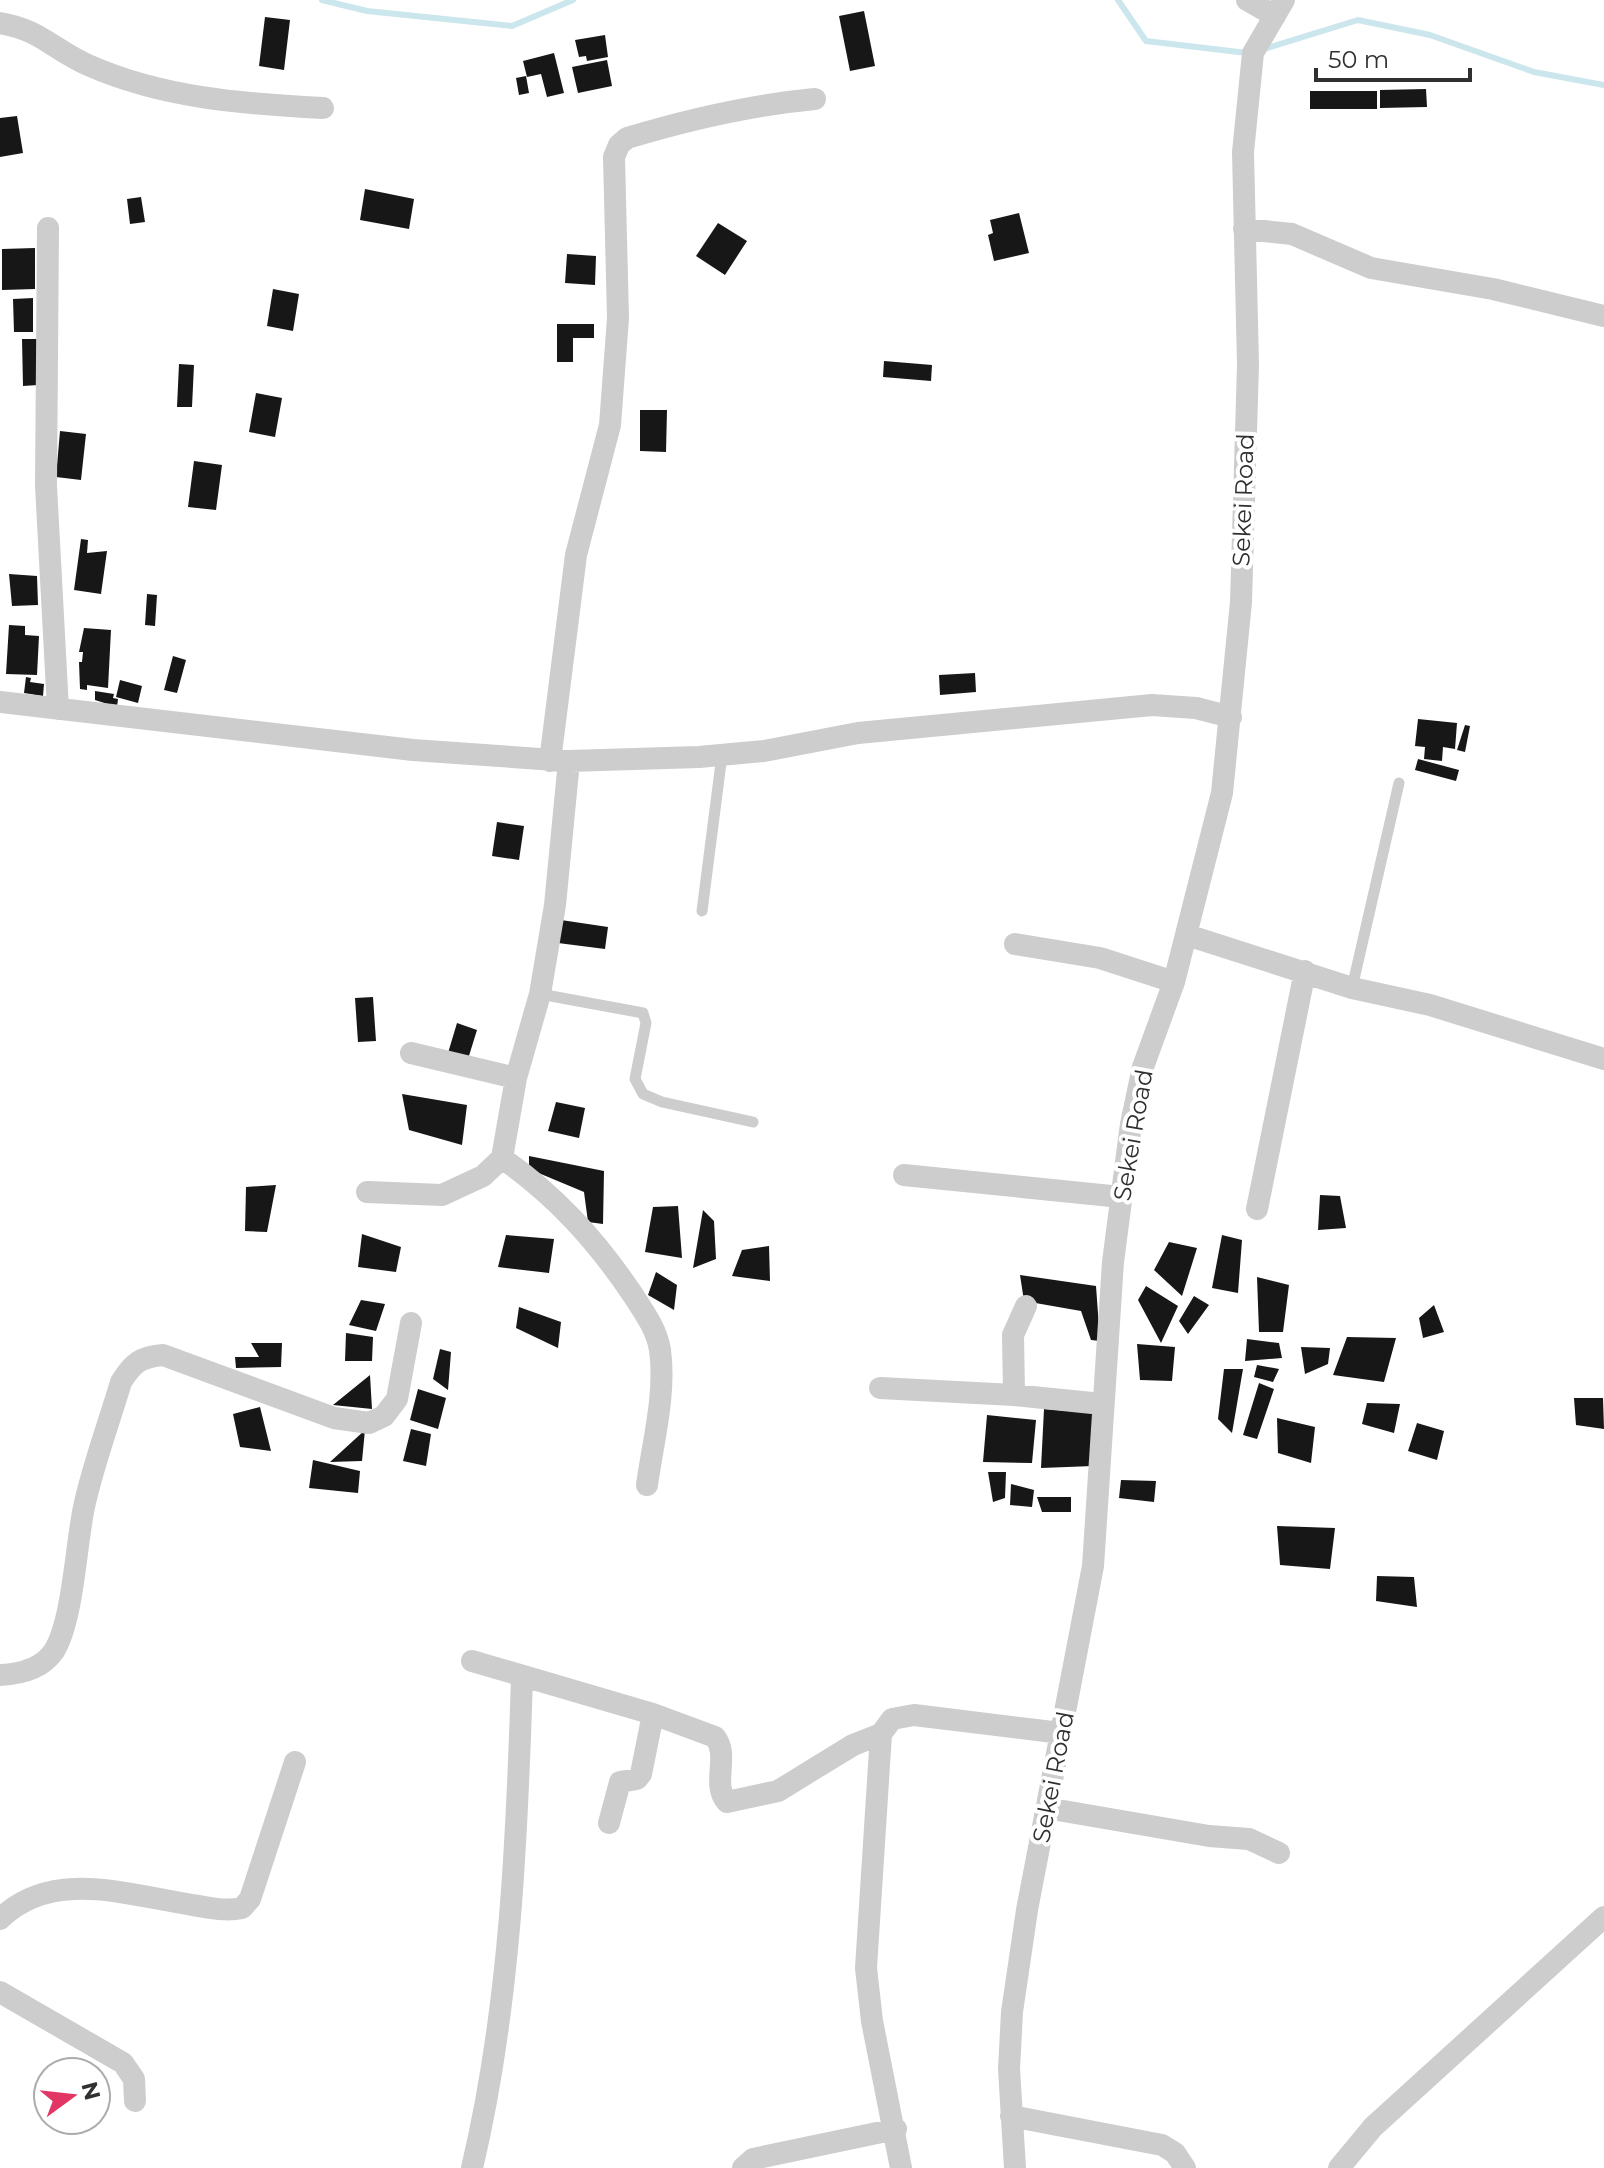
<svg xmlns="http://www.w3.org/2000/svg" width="1604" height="2168" font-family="Montserrat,sans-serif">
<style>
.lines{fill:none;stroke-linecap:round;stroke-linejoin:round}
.stream{stroke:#cbe6ec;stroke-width:6}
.building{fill:#171717}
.lane{stroke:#cdcdcd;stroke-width:11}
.street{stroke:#cdcdcd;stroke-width:22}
.labels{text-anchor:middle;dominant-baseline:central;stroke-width:8;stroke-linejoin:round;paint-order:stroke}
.street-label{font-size:24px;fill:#303030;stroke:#fff}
</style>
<rect width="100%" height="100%" fill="#fff"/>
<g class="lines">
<path class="stream" d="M322,0l45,11 145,15 61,-26
M1118,0l28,41 101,12
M1261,50l97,-30 72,15 104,37 70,13"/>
</g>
<path class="building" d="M864,11l11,55 -25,5 -11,-55z
M265,17l25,3 -6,50 -25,-4z
M605,35l3,22 -21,4 -1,-5 -7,1 -4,-17z
M554,53l10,40 -17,4 -6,-23 -14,3 -4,-16z
M607,60l5,26 -34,7 -6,-26z
M526,76l3,17 -10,2 -3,-17z
M1426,89l1,18 -47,1v-18z
M1310,91h67v18h-67z
M17,116l6,37 -23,4v-39z
M365,189l49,10 -5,30 -49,-9z
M141,197l4,25 -15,2 -3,-25z
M1019,213l10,40 -35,8 -6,-26 5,-2 -3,-13z
M718,223l29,18 -22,34 -29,-19z
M35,248v41l-33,1v-41z
M567,254l29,2 -1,29 -30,-2z
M273,289l26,5 -6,37 -26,-5z
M33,298v34h-19l-1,-33z
M557,324h37v14h-21v24h-16z
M22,339h16v46l-15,1z
M884,361l48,4 -1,16 -48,-4z
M179,364l15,1 -2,42h-15z
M256,393l26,5 -7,39 -26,-5z
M640,410h27l-1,42 -26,-1z
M60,431l26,3 -5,46 -25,-3z
M194,461l28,4 -6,45 -28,-3z
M81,539l7,1 -1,13 20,-2 -6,43 -27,-4z
M9,574l28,2 1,29 -26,1z
M147,594l10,1 -2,31 -10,-1z
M9,625l16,1v9l14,1 -2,39 -31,-1z
M84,628l27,2 -3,58 -21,-3v5l-7,-1 -1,-27h3l1,-10h-4z
M173,656l13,4 -9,33 -13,-3z
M975,673l1,19 -36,3 -1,-20z
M26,677l5,1 -1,4 14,2 -1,12 -19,-3z
M120,680l22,6 -4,17 -22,-6z
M95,691l19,3 -1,4 5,1 -1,8 -22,-7z
M1418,719l39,4 -2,26 -12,-2 -1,14 -18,-2 1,-12 -10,-1z
M1465,725l5,1 -5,26 -8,-2z
M1418,759l41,11 -3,11 -41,-11z
M497,822l27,4 -5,34 -27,-4z
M561,920l47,7 -3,22 -47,-6z
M373,997l3,44 -18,1 -3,-44z
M457,1023l20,7 -9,29 -20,-6z
M402,1094l65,11 -5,40 -53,-15z
M556,1102l29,6 -6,30 -31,-7z
M529,1156l75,15 -1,53 -15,-2 -4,-30 -55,-23z
M276,1185l-9,47 -22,-1 1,-44z
M1320,1195l20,1 6,32 -28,2z
M678,1206l4,52 -37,-6 8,-45z
M703,1210l11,11 2,38 -23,9z
M362,1234l39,13 -5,25 -38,-5z
M506,1235l48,4 -5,34 -51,-6z
M1222,1235l20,5 -4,53 -26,-5z
M1169,1242l28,6 -15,48 -28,-26z
M769,1246l1,35 -38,-5 10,-26z
M656,1272l21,13 -3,25 -26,-15z
M1020,1275l76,11 4,55 -9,-1 -10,-29 -57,-10z
M1257,1277l32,8 -6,47h-24z
M1146,1286l32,20 -17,37 -23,-43z
M1194,1296l15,9 -21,29 -9,-13z
M361,1300l24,4 -9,27 -27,-6z
M1434,1305l10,27 -21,6 -4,-20z
M519,1307l42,15 -3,26 -42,-20z
M346,1333l27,4 -1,24h-27z
M1347,1337l49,1 -12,44 -51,-7z
M1247,1339l32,4 3,15 -37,3z
M251,1343h31l-1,24 -45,1 -1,-11h24z
M1137,1344l38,3 -3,34 -32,-1z
M1301,1347l29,1 -2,16 -23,10z
M440,1349l11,3 -3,38 -15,-11z
M1257,1365l22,4 -6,13 -19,-5z
M1224,1369h19l-11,64 -14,-14z
M370,1375l2,34 -39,-4z
M1259,1383l15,6 -17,50 -14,-4z
M418,1389l28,9 -8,31 -28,-9z
M1574,1398h29l1,31 -28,-4z
M1367,1403l33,1 -6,29 -32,-9z
M260,1407l11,44 -31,-4 -7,-33z
M1044,1409l49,4v53l-52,2z
M987,1415l49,5 -4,43 -49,-1z
M1277,1418l38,9 -4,36 -33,-10z
M1417,1423l27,8 -7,29 -29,-9z
M411,1429l20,5 -5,32 -23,-5z
M365,1430l-3,31 -32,1z
M313,1460l47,11 -2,22 -49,-5z
M988,1472h18l-1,26 -12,4z
M1121,1480l35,1 -2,21 -35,-4z
M1011,1484l23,6 -2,17 -22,-2z
M1037,1497h34v15h-29z
M1277,1526l58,2 -5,41 -50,-4z
M1377,1576l37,1 3,30 -41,-6z"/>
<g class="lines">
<path class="lane" d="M702,911l20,-156
M1352,988l47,-205
M540,994l103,19 3,10 -11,56 8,15 19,8 91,20"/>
<path class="street" d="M1247,0l28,16
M0,23c39,6 54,27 88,42 74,33 156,39 235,43
M48,228l-2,258 12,223
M1244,229l48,5 79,34 122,21 111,27
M0,702l413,48 156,11 130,-4 65,-6 94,-18 294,-28 44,3 35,9
M550,761l26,-206 34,-130 8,-107 -4,-161 5,-12 8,-7c63,-19 123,-33 188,-39
M1187,935l165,53 78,17 174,54
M1015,944l85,14 74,24
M411,1053l105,25
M502,1158c54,38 94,82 131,137 11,17 24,35 27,55 6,44 -7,91 -13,135
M904,1175l217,22
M367,1192l75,3 41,-19 19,-18 14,-80 24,-84 15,-89 14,-144
M1257,1209l48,-238
M880,1388l134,7 88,9
M1014,1395l-1,-60 13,-29
M472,1661l181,53 62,23c15,18 -4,48 12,65l51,-11 75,-46 28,-11
M0,1675c21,-1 42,-6 54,-24 19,-30 22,-107 30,-144 9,-42 25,-84 37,-125 12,-19 19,-25 42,-27l171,63 35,5 15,-7 13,-17 14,-76
M1046,1808l163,28 40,3 30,14
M609,1823l11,-41 17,-3 4,-5 12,-60
M0,1919c51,-50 124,-25 187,-15 18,3 37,8 55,4l8,-9 45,-137
M0,1992l123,71 11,16 1,22
M1011,2116l151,29 13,8 10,15
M472,2168c38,-160 45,-328 50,-491
M743,2168l10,-9 143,-30
M901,2168l-29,-147 -6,-53 15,-234 11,-15 22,-4 147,18
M1015,2168l-6,-99 3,-57 15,-102 66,-344 20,-304 18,-138 12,-57 31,-85 48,-189 19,-191 7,-237 -5,-213 10,-99 31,-53
M1339,2168l34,-41 231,-210"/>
</g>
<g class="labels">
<g class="street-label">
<text transform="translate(1243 500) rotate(-88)">Sekei Road</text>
<text transform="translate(1133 1135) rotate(-80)">Sekei Road</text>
<text transform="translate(1053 1777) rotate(-79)">Sekei Road</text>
</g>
</g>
<g transform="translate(72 2096) rotate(75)"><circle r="38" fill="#ffffff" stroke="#acacac" stroke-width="2"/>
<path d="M0-6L14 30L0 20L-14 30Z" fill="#e23765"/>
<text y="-12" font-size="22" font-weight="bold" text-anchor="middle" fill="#303030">N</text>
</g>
<path d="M1316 68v12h154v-12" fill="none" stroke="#303030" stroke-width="4"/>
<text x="1328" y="68" font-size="24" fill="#303030" stroke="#ffffff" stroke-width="6" paint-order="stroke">50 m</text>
</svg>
